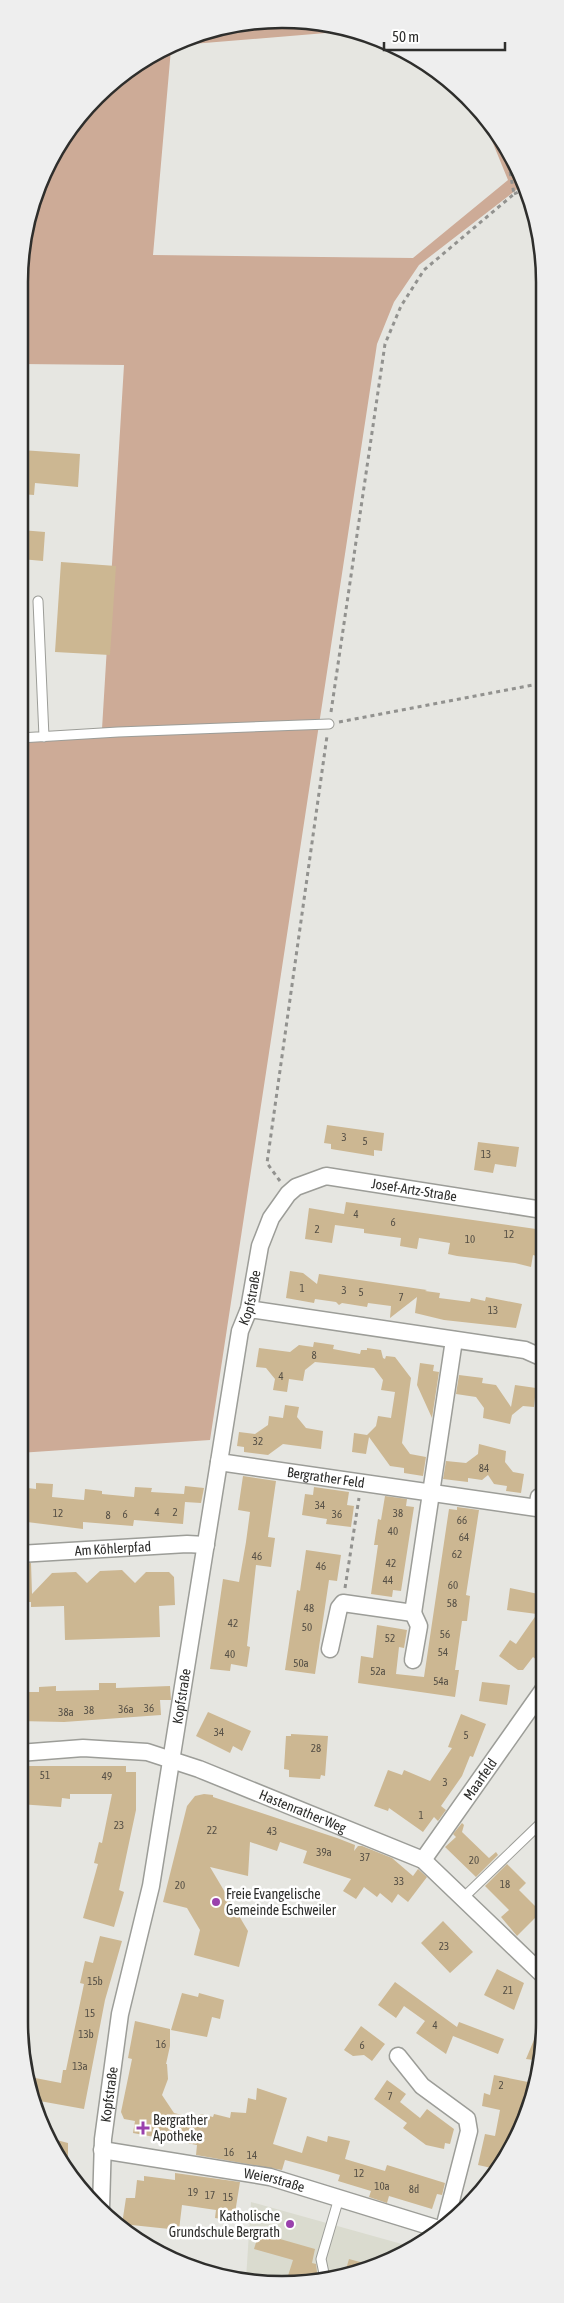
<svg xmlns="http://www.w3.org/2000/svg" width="564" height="2303" font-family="'Asap Condensed',sans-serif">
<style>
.built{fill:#dadbcf}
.green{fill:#cdab97}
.building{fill:#ccb792}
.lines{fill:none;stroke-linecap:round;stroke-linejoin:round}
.service-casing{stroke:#9c9d98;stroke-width:11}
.minor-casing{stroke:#9c9d98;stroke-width:19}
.path{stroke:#92928f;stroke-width:3;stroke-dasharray:4 4;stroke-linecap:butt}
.service{stroke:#fff;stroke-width:9}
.minor{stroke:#fff;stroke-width:16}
.poi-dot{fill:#9a41ad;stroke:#fff;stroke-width:2}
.labels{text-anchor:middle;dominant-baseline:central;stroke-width:5;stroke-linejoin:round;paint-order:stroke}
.number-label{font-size:11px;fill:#565046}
.street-label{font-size:14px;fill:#2e2e2c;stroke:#fff}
.poi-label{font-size:14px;fill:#2e2e2c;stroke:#fff;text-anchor:start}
.rim{fill:none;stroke:#2e2e2c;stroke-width:2.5}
</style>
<rect width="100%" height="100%" fill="#e6e6e1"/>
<path class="built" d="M251,2202l158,44 -59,29 -86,9 -18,-5z"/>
<path class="green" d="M317,21l33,10 -170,14 34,-17z
M171,49l-18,206 260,3 95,-78 -27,-66 37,52 6,18 -105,81 -25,37 -17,42 -167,1096 -191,13 1,-719 82,-5 22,-364 -103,-1v-117l33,-97 68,-77z"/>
<path class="building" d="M21,450l59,4 -2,33 -43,-4 -1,12 -13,-1z
M21,530l24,2 -2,29 -22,-2z
M61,562l55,4 -6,89 -55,-3z
M327,1125l57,8 -2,18 -8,-1v6l-43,-7v-5l-7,-1z
M478,1142l41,5 -3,20 -21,-3 -2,9 -19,-3z
M346,1202l197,28v28l-10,-3 -2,12 -16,-4 -58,-7 -9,-2 2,-11 -31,-5 -2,11 -17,-3 1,-8 -37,-5v-4l-29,-4 -3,18 -27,-4 4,-31 35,6z
M290,1271l13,2 14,11 2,-10 108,16 -2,1 15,2 -1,5 31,4 1,-4 14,3 1,-4 36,7 -6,24 -72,-8 -29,-7 2,-16 -27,21 1,-12 -23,-3 -1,4 -25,-4 -3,2 -3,-3 -21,-3 -1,4 -28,-5z
M314,1342l20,3 -1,4 27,5 1,-4h6v-2l14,2 2,8 2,1 1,-3 9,1 16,21 -9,65 8,11 16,3 -3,19 -19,-3v-5l-14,-2 -21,-29 -3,17 -14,-2 2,-19 13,2 9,-9 2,-10 13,2 4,-26 -14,-2 2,-10 -9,-12 -59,-6 -10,8 -2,11 -14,-2 -2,13 -14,-2 2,-11 -9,-11 -10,-1 3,-19 31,4 9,-7 14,2z
M420,1363l14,2 -1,6 6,1 -7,46 -15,-33z
M459,1375l24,3 -1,5 14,2 15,22 4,-22 21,3 -2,19 -11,-1 -11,9 -2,9 -27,-6 1,-10 -8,-11 -20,-3z
M285,1405l14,2 -2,10 9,11 17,3 -2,18 -38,-5 -15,11 -24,-3v-5l-7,-1 2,-14 16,2 13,-9 1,-9 14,2z
M479,1444l27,7 -1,11 8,10 11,2 -3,19 -15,-2 1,-5 -13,-2 -6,-9 -6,5 -14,-2v4l-25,-3 3,-18 20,2 12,-9z
M243,1476l33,5 -8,56 7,1 -4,29 -15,-2 -9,81 3,1 -3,20 -16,-3 -1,7 -20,-2 13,-90 16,3 7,-40 4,-30 -12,-2z
M36,1483l17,1 -1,13 32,3 1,-11 17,2v3l32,3 1,-10 17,1 -1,4 33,2 1,-8 19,2 -3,15 -16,-1 -2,22 -49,-4 -1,6 -50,-4v7l-64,-8v-34l17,2z
M314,1487l35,5 -2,13 7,1 -3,21 -25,-3 1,-5 -25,-4 3,-21 8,1z
M385,1496l22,3 -1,7 8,1 -13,84 -8,-1 -1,7 -21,-3 7,-49h-4l4,-26 3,1z
M457,1507l22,3 -13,85 4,1 -3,25h-5l-7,49h4l-4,27 -97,-14 3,-27 12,2 4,-33 30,5 -3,18 -5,-1 -3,27 28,3 25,-168 8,1z
M306,1550l35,5 -4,26 -8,-1 -14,94 -30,-4 12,-80 3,1z
M31,1563l1,31 20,-21 24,-1 11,11 13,-12 22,-1 13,13 11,-11h23l5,5 1,28 -16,1 1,31 -95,3 -1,-34 -33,1v-5h-12v-38z
M510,1588l33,7v58l-5,8 -5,-4 -10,13h-5l-19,-14 11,-16 6,4 21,-30 -30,-4z
M482,1682l28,3 -3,20 -28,-4z
M99,1683h17v5l54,-2 1,14h-11l1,15 -97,7 -45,-1v-29h20v-5l17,-1v5l43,-1z
M208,1712l43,19 -9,20 -9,-5 -3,7 -34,-17z
M461,1714l25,10 -13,33 -3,-1 -8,20 -21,30 5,4 -8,11 -4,-4 -11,15 -34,-24 -1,3 -14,-5 14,-36 14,5 2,-5 26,11 22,-33 -4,-1z
M291,1734l37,2 -3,40 -4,-1 -1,4 -31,-2v-7l-5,-1 2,-33h5z
M19,1766h107v6h10v38l-17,80 5,2 -10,35 -31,-9 15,-54 -4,-1 5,-21 3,1 10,-49h-42v5l-8,-1 -1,9 -42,-3z
M204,1794l9,1v2l124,41 18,7 -1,6 4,-5h4l30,12 21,18 5,-7 9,8 -19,25 -10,-8 -6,9 -12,-10 -3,4 -13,-10 -8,12 -13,-8 8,-12 -48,-16 4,-12 -27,-9 -3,9 -27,-9 -2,34 -38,-9 38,64 -9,36 -45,-12 6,-25 -13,-22 -24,-6 24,-96 8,-10z
M462,1823l2,2 -2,7 27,26 7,-6 2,3 -22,22 -31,-30 11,-10 -3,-3z
M507,1864l19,19 -7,7 22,22 -24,24 -16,-19 8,-7 -24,-24z
M443,1921l30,31 -23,21 -29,-30z
M100,1936l22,5 -17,59 -21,109 -50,-9 -4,-23 31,6 2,-13h3l18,-86 -4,-1 5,-22 8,2z
M497,1969l27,14 -10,27 -30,-15z
M395,1982l62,45 2,-5 45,17 -6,15 -45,-18 -7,18 -30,-21 9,-12 -21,-15 -8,12 -18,-13z
M182,1993l16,4 1,-4 25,7 -4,19 -8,-2 -5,20 -36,-7z
M543,2018l-2,43 -15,-2z
M135,2021l35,8v17l-4,18h1l1,15 -6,16 12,18 25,6 1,-5 13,3 1,-3 16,4 1,-6 15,1 2,-15 8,2 1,-12 30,10 -14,46 29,9 5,-17 20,6 1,-6 22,5 -5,18 40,12 2,-6 58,18 -3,12 -5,-1 -5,15 -43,-13 -2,7 -18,-6 2,-6 -33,-10 2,-6 -17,-5 -38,-10 -3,10 -86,-15 1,-10 -64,-12 2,-12 -11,-2 -3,-7 11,-53 -4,-1z
M361,2026l24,18 -13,17 -8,-6 -11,1 -9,-6z
M494,2075l34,7 -2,9 5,1 -17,49 -7,-1 -5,21 -6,8 -18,-4 7,-31 10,2 5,-26 -18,-4 2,-13 6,2z
M387,2080l19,14 -6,8 20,16 7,-9 27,20 -4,15 -5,-1 -1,6 -18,-4 -23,-17 4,-5 -33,-24z
M49,2138l19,5v26l-11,-18z
M175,2173l65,9 -5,31 -6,-1 -1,8 -13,-2 1,-8 -34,-5 -3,25 -57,-6 4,-26h9l2,-18 7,1v-5l31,4z
M259,2233l56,16 -3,14 4,1 1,8 -2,7 -29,3 7,-22 -39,-11z
M349,2259l22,6 -21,10 -6,1z"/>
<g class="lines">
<g class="service-casing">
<path id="service" d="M38,601l6,136
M20,738l98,-6 211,-8
M463,1898l80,-77
M325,2278l-4,-19 18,-61"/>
</g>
<g class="minor-casing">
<g id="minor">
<path d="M249,1309l276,41 18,8"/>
<path id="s1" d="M219,1462l318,46 2,-11"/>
<path id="s2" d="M19,1554l168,-10 19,1"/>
<path d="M413,1613l6,13 -6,34"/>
<path d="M330,1649l9,-41 4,-5 70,10 41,-273"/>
<path id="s3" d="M19,1753l64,-5 64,4 52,17 224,91 120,115"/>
<path id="s4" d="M423,1860l120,-170"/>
<path d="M398,2056l24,30 45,33 2,12 -25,97"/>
<path id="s5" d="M102,2150l168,27 172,53"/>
<path id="s6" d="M101,2208l2,-69 17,-125 31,-128 89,-555 9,-22 11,-63 11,-28 17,-24 8,-7 30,-11 217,34"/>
</g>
</g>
<path class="path" d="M514,194l11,-5
M331,712l54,-368 16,-38 23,-36 90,-76 -8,-45
M339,722l204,-39
M280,1181l-13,-18 60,-427
M345,1588l14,-90"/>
<use href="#service" class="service"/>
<use href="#minor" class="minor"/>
</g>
<g class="poi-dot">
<circle cx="216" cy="1902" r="5"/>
<path d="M140.5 2120.5h5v5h5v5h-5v5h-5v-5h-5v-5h5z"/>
<circle cx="290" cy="2224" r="5"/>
</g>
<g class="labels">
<g class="number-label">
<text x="344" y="1137">3</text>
<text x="365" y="1141">5</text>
<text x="486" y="1154">13</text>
<text x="356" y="1214">4</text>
<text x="393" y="1222">6</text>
<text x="317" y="1229">2</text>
<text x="509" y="1234">12</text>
<text x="470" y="1239">10</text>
<text x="302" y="1288">1</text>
<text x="344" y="1290">3</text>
<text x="361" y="1292">5</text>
<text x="401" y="1297">7</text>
<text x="493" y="1310">13</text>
<text x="314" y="1355">8</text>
<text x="281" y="1376">4</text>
<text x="258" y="1441">32</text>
<text x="484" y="1468">84</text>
<text x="320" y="1505">34</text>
<text x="157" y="1512">4</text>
<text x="175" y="1512">2</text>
<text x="58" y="1513">12</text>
<text x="398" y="1513">38</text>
<text x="125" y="1514">6</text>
<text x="337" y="1514">36</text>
<text x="108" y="1515">8</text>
<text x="462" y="1520">66</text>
<text x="393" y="1531">40</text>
<text x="464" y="1537">64</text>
<text x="457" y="1554">62</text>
<text x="257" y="1556">46</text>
<text x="391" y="1563">42</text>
<text x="321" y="1566">46</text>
<text x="388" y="1580">44</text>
<text x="453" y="1585">60</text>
<text x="452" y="1603">58</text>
<text x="309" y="1608">48</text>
<text x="233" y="1623">42</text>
<text x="307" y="1627">50</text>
<text x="445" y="1634">56</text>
<text x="390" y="1638">52</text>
<text x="443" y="1652">54</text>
<text x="230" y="1654">40</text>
<text x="301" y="1663">50a</text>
<text x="378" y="1671">52a</text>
<text x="441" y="1681">54a</text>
<text x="149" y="1708">36</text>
<text x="126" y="1709">36a</text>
<text x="89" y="1710">38</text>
<text x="66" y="1712">38a</text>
<text x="219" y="1732">34</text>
<text x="466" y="1735">5</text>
<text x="316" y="1748">28</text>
<text x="45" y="1775">51</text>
<text x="107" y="1776">49</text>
<text x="445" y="1782">3</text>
<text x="421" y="1815">1</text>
<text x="119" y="1825">23</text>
<text x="212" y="1830">22</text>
<text x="272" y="1831">43</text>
<text x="324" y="1852">39a</text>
<text x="365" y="1857">37</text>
<text x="474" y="1860">20</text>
<text x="399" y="1881">33</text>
<text x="505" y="1884">18</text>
<text x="180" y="1885">20</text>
<text x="444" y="1946">23</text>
<text x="95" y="1981">15b</text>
<text x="508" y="1990">21</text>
<text x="90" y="2013">15</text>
<text x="435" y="2025">4</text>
<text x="86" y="2034">13b</text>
<text x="161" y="2044">16</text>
<text x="362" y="2045">6</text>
<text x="80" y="2066">13a</text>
<text x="501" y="2085">2</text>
<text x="390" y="2096">7</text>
<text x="229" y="2152">16</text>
<text x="252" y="2155">14</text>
<text x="359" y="2173">12</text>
<text x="382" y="2186">10a</text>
<text x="414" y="2189">8d</text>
<text x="193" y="2192">19</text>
<text x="210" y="2195">17</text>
<text x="228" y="2197">15</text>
</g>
<g class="street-label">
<text stroke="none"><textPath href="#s6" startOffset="1168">Josef-Artz-Straße</textPath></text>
<text stroke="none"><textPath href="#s6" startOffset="924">Kopfstraße</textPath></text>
<text stroke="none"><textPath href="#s1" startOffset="108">Bergrather Feld</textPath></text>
<text stroke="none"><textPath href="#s2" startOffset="94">Am Köhlerpfad</textPath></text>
<text stroke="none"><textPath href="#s6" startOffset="519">Kopfstraße</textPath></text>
<text stroke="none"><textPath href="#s4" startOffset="99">Maarfeld</textPath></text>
<text stroke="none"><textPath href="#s3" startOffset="295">Hastenrather Weg</textPath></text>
<text stroke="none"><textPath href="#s6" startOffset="114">Kopfstraße</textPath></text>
<text stroke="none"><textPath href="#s5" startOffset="175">Weierstraße</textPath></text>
</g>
<g class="poi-label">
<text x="226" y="1894">Freie Evangelische<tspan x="226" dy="16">Gemeinde Eschweiler</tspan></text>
<text x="153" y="2120">Bergrather<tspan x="153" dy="16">Apotheke</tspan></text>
<text x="280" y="2216" text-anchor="end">Katholische<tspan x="280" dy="16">Grundschule Bergrath</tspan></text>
</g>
</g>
<path d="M0 0H564V2303H0ZM282 28H282A254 254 0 0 1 536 282V2022A254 254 0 0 1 282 2276H282A254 254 0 0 1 28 2022V282A254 254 0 0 1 282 28Z" fill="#eee" fill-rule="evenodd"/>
<path class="rim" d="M282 28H282A254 254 0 0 1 536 282V2022A254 254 0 0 1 282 2276H282A254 254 0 0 1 28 2022V282A254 254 0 0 1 282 28Z"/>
<path d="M384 42v8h121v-8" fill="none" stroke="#2e2e2c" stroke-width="2.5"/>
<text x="392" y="42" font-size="15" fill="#2e2e2c" stroke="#ffffff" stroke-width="4" paint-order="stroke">50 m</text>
</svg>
